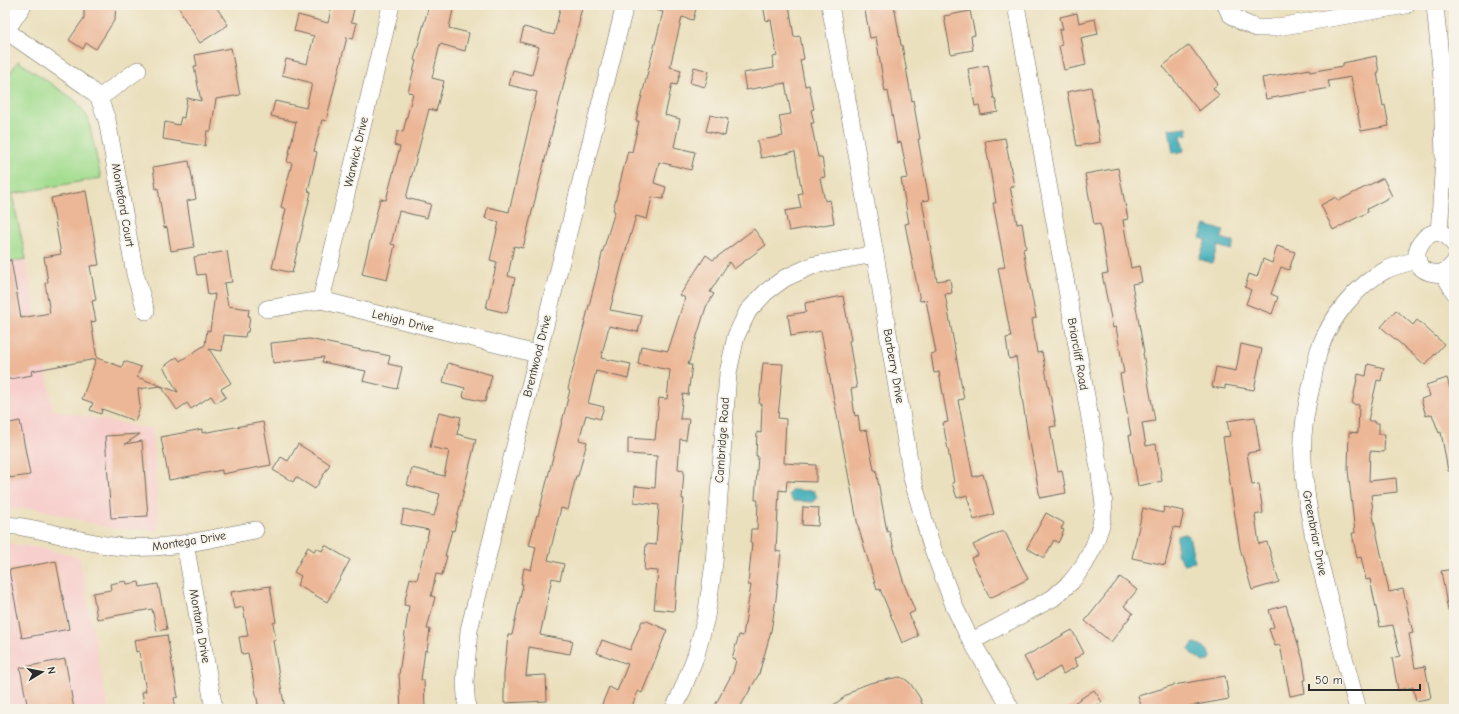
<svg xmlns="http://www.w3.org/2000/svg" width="1459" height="714" font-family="'Comic Neue',sans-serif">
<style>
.built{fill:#f7d0cd}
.green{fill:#a3dd90;stroke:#67845e}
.water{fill:#3faeba;stroke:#356c72}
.building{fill:#ecb797}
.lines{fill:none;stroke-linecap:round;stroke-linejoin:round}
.minor-casing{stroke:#6e6a5e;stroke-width:18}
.minor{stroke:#fff;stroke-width:17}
.labels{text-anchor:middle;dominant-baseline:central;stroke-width:3.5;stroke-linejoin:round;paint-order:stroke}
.street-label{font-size:12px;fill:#2b2b2b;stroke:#f7f3e8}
</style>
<rect width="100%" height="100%" fill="#f7f3e8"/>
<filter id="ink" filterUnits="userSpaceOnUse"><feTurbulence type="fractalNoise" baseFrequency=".025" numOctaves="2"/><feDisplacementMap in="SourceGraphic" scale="8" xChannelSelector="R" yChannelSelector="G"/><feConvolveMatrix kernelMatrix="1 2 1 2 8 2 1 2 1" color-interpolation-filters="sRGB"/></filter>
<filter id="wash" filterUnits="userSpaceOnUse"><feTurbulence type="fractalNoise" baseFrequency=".012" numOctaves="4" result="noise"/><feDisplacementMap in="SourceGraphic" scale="16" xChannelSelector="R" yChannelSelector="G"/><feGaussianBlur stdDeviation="0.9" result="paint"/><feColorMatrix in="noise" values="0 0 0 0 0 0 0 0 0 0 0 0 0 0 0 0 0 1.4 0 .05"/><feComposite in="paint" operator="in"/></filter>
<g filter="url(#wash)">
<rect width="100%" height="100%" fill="#ebe0be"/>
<path class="built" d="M26,259l27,151 99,19 7,101 -38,-1 -16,-2 -70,-19 -30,1v-246z
M5,543l29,4 45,10 29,152h-103z"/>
<path class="green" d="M18,61l58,40 12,17 13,60 -89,16 14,65 -21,4v-182z"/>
<path class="water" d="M1187,127l1,7 -7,1 3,16 -11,2 -4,-24z
M1205,225l19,6 -3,7 13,4 -3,8 -13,-4 -6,17 -13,-4 7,-19 -6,-2z
M792,490l22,1 3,6 -4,5 -20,-1 -4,-6z
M1184,534l5,2 6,26 -11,2 -7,-10v-18z
M1194,643c7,1 16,7 17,14l-2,4 -6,1 -12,-9 -2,-5z"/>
<g id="blocks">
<path class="building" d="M84,5h32l-1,14 -19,30 -10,-6 -3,6 -14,-9 15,-22z
M177,5h38l13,20 -28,18 -18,-28h1z
M332,5h23l-4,17 6,1 -4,16 -6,-2 -21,84 -4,-1 -8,31 3,1 -9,39 3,1 -19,81 -20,-5 14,-59 -5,-2 11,-44 -5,-1 9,-40 -25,-6 4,-15 31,7 6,-25 -30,-8 4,-16 21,5 7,-28 -20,-5 4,-16 30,8z
M429,5h25l-5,23 20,5 -4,18 -25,-7 -8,34 12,3 -8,30 -7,-2 -23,89 25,6 -4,14 -28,-7 -8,33 4,1 -8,35 -25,-6 18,-75 6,1 14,-53 -6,-2 4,-14 5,1 10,-39 -5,-1 8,-31 -2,-1z
M561,5h22l-4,14h1l-57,229 -9,-2 -6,30 7,2 -8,35 -21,-5 11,-46 -7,-2 9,-38 -14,-4 3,-11 21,5 28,-120 -28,-7 4,-15 19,5 7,-28 -19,-5 4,-15 30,8z
M653,5h44l-4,15 -11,-3 -12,50 11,3 -4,15 -5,-1 -7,31 15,4 -6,28 21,5 -4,18 -32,-8 -5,21 12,4 -3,12 -11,-2 -5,22 -11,-3 -14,48 -12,46 32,6 -4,16 -29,-6 -8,32 30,6 -3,15 -32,-8 -8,32 16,4 -4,12 -14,-4 -7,25 8,2 -9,34h-2l-8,34 -7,-2 -13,52 16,4 -4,16 -8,-2 -12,57 33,6 -3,13 -41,-7 -3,29 20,-1 1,26 -43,2v-28l4,-40h4l11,-51h-2l3,-16 7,2 5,-23 -7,-2 8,-30 1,1 32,-126 -2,-1 34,-135 13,-43 -2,-1 15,-59 4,1 7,-31h-3l3,-14 24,-95 -11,-3z
M763,5h26l5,32 6,-1 4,23 -4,1 5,26 4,-1 5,24 -3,1 3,13h-3l7,34h4l3,20 -5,1 5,23 5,-1 4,23 -45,8 -4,-20 16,-3 -3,-14 4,-1 -7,-41 -34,6 -4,-17 26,-5 -4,-20 12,-2 -6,-31 -39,7 -3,-17 31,-5 -1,-11 4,-1 -6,-36 -5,1z
M864,5h30l7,40h1l10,56 1,-1 7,39h-2l11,61 -7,1 15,80 13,-2 2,14 -7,1 19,105 -6,1 15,77 10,-3 11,40 -20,6 -7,-25 -10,3 -5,-15 2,-1 -11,-59 5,-1 -9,-50 -5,1 -3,-19 5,-1 -10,-53 -6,1 -15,-77 4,-1 -8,-44 7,-1 -7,-36 -4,1 -9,-52 -3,1 -9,-55 -6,1z
M970,11l5,24 -4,1 2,14 -22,4 -7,-38z
M1077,13l2,10 16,-4 3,15 -17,4 5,27 -22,5 -5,-24 3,-1 -3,-15 4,-1 -3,-12z
M1189,45l29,39 -5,4 6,7 -20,16 -36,-45z
M231,48l9,47 -24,4 -5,32h-4l-2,15 -42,-7 2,-17 14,3 2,-8 3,1 3,-20 14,3 -7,-35h3l-2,-11z
M1376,56l3,16 -2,1 6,33 2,-1 4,21 -28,5 -10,-54 -23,4 2,7 -64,11 -4,-21 48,-9v3l33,-6v-3z
M988,65l6,34 1,-1 3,14 -17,3 -2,-10 -4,1 -7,-37z
M694,67l15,4 -4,16 -15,-4z
M1091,87l9,55 -23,4 -10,-54z
M710,115l18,4 -3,17 -19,-5z
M1005,138l9,48h-4l7,38 5,-1 4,25 -3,1 13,69 -4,1 5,34 5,-1 14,74 -6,1 4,25 4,19 4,-1 4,23 -26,5 -10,-55h-1l-13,-86 -7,2 -3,-21 5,-1 -13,-69 7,-1 -12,-64h3l-11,-62z
M189,161l7,38 -9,2 7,46 -23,4 -4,-24 -3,1 -6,-40 -2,1 -3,-22z
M1118,168l10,51 -5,1 8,48 8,-2 3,16 -10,2 12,68 -1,1 12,68 -13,2 4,23 10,-2 6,37 -24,5 -9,-51h2l-11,-61 4,-1 -8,-46 -3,1 -11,-54 6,-1 -8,-49 -6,1 -9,-51z
M1383,178l9,18 -25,13 1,3 -35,18 -12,-25 15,-8 2,4z
M86,191l13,74 -9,1 6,34 -4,1 4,20 -5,1 6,36 25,9 2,-6 17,6 -4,10 24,9 -23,3 2,18 -5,14 -33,-12 -1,5 -11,-4 3,-7 -11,-4 14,-40 -65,12 1,4 -27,5v-119l6,-1 10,58 29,-5 -5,-30 3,-1 -4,-25 17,-3 -10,-56z
M754,229l12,16 -32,24 -5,-7 -19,30 4,2 -8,13 -18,58h4l-4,30 -5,-1 -3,25h9l-3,21 -6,-1 -2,30 6,1 -2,29h2l-10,112 -20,-2 4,-38 -14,-1 2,-26 10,1 3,-40 -25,-3 1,-16 20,2 2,-32 -29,-2v-16l27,2 4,-42 8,1 3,-29 -32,-6 3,-18 27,5 17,-53 -5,-3 26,-40 7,5z
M1277,246l18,6 -6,18 -8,-3 -10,27 7,3 -6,17 -26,-10 5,-14 -6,-3 4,-13 8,3 6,-18 9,4z
M227,251l5,31 -8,1 4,23 21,3 -1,7h2l-2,16h-2l-1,5 -21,-2 -2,16 -13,-2 22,34 -10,6 5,8 -10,6 -5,-7 -20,13 -4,-6 -10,7 -16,-24 17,6 -15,-25 14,-10 3,4 25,-16 2,-15 3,1 5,-37 -7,1 -3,-21 -8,1 -3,-18z
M843,296l8,44 -2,1 8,47 -6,1 4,27 3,-1 2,16 7,-1 7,40h2l11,62 2,-1 15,53 11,27 -6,3 9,22 -16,7 -22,-54 -3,1 -19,-64 -37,-195 -30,5 -3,-21 18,-3 -1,-9z
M1396,310l17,15 4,-5 27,24 -19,21 -44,-38z
M309,339l81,17 -2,8 14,3 -5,22 -34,-8 3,-10 -44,-9 2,-5 -51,6 -2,-20z
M1241,344l21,5 -8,41 -29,-5v4l-13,-2 4,-20 20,4z
M448,363l44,12 -7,27 -22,-5 2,-9 -22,-6z
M763,363l20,1 -5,54 8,1 -2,44 32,2v17l-29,-1 -1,10 -7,-1 -3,61 5,1 -5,47 -5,32 -12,43 -20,35h-26l20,-37 3,-12 -4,-2 7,-23 4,1 8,-51h-3l4,-42h-2l1,-14h6l1,-29h-3l3,-44h-2l1,-24 4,1 1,-29h-3z
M1368,364l16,4 -3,13 -4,-1 -9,41h6v2h5v11h6l-1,18 -14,-1 -1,30 27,-3 1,14 -26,3 2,16h-1l17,81 14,-3 10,44 -4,1 6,34 10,-2 6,32 -15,3 -3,-14 -15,3 -6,-32 8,-2 -7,-31 -13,2 -10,-48 -4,1 -5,-23 -4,1 -5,-25h3l-7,-63 1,-38 9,1 1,-28 -7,-1 6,-30 8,2z
M1447,378l7,23v69l-6,1 -7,-39 -2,1 -7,-19 -6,2 -5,-17 9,-3 -4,-11z
M439,412l22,5 -4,17 19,5 -22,92 -2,-1 -7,26h2l-5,19 -6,-1 -5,22 4,1 -8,32h3l-3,22 -2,-1 -4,30h3l1,29h-24l-2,-35 10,-68 -5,-1 6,-27 7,2 12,-50 -28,-6 3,-15 30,7 6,-22 -33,-9 5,-17 32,8 5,-25 -19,-4z
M1255,417l5,34 -13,2 5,32 7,-1 4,29 -8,2 4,29 8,-2 12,40 -27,8 -12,-42 -17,-111 7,-1 -3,-15z
M20,421l10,54 -21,3v-3l-4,1v-52z
M263,422l8,43 -49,9v-4l-53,10 -8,-43 41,-8v4z
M140,434l-15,10 17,-3 6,75 -37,2 -6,-82z
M298,444l32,20 -15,25 -19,-12 -3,5 -20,-12 8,-13 7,4z
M803,507l16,1 -1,18 -16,-1z
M1164,507l20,4 -4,17 -6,-1 -9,38 -33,-7 11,-50 20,5z
M1046,513l18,10 -3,6 3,1 -6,13 -4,-3 -10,18 -17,-10z
M1000,532h5l23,47 -38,19 -19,-40 7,-3 -5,-10z
M325,545l25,15 -23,42 -30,-17 4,-9 -7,-4 14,-25 6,4 2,-3 6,3z
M56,561l13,68 -47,9 -13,-68z
M1454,569v41l-6,1 -7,-40z
M1120,577l17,13 -13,16 9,7 -22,29 -26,-21z
M126,581l1,3 12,-2 1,5 18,-3 9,45 -10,2 -5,-22 -55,10 -4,-26 18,-3 -1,-6z
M270,586l6,36 -3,1 3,17 -3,1 12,68h-26l-11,-56 -6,1 -3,-17 9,-1 -5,-29 -9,2 -3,-17z
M1286,605l17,55 3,20h-3l2,13 -15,3 -10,-51 -5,1 -6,-17 5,-2 -5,-17z
M642,621h5l20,9 -25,63 -4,-2 -7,18h-31l9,-22 8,4 11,-27 -31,-11 5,-13 28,10z
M1072,630l12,23 -10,6 4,7 -15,8 -3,-7 -23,13 -13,-23z
M167,635l11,62 -4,1 2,11h-31l-3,-17 4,-1 -7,-40 -3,1 -2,-12z
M65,659l9,50h-46l-8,-41z
M1225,676l4,23 -55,10h-32l-4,-13 36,-11z
M899,677l6,2 5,4 10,15 4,11h-96l29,-21 13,-5z
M1094,690l8,12 -11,7h-26z"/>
</g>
</g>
<g filter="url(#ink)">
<use href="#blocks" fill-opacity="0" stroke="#6e6a5e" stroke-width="1"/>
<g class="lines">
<g class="minor-casing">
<path id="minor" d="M830,5l45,249 37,224 19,66 24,64 13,27 43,74
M1226,5l4,9 12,8 14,6h16l134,-23
M1435,5l7,74 2,81 -5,73
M5,30l81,56 13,12 8,22 28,154 11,37
M5,32l18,-27
M99,98l39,-28
M1454,244c-23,-35 -58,22 -21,29 9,2 16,-3 21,-10
M1443,272l11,20
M321,300l70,-295
M267,309l54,-9 216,54
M5,525c37,2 71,17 108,21 48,6 95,-7 142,-16
M185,543l29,166
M972,641l81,-43 18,-16 13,-17 10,-19 7,-21 3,-20 -4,-31 -84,-469
M467,709l-2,-27 4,-52 156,-625
M674,709l8,-18 14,-36 10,-38 8,-54 14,-190 8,-37 12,-25 18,-19 19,-14 29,-13 61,-11
M1358,709c-10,-34 -18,-68 -27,-103 -13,-48 -25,-95 -28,-145 -2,-26 3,-54 9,-78 2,-11 4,-22 7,-33 11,-31 37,-65 67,-80 9,-5 21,-7 32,-10"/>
</g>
<use href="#minor" class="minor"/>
</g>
</g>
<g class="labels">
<g class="street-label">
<text transform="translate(356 152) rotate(-77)">Warwick Drive</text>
<text transform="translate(123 205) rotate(80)">Monteford Court</text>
<text transform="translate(403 321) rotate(14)">Lehigh Drive</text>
<text transform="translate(1078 354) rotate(80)">Briarcliff Road</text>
<text transform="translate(537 356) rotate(-76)">Brentwood Drive</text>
<text transform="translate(894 366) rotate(80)">Barberry Drive</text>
<text transform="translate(722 440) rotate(-86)">Cambridge Road</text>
<text transform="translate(1315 533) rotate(79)">Greenbriar Drive</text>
<text transform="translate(189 541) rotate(-9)">Montega Drive</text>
<text transform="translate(200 626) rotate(80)">Montana Drive</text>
</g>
</g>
<rect width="1459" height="714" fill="none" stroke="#f7f3e8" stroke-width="20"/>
<g transform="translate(42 672) rotate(80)" stroke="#f7f3e8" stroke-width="3" paint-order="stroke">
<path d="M0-3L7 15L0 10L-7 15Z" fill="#2b2b2b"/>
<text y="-6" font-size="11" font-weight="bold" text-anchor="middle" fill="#2b2b2b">N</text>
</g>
<path d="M1309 684v6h111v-6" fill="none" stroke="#2b2b2b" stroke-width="2"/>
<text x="1315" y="684" font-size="12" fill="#2b2b2b" stroke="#f7f3e8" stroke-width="3" paint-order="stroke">50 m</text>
</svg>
